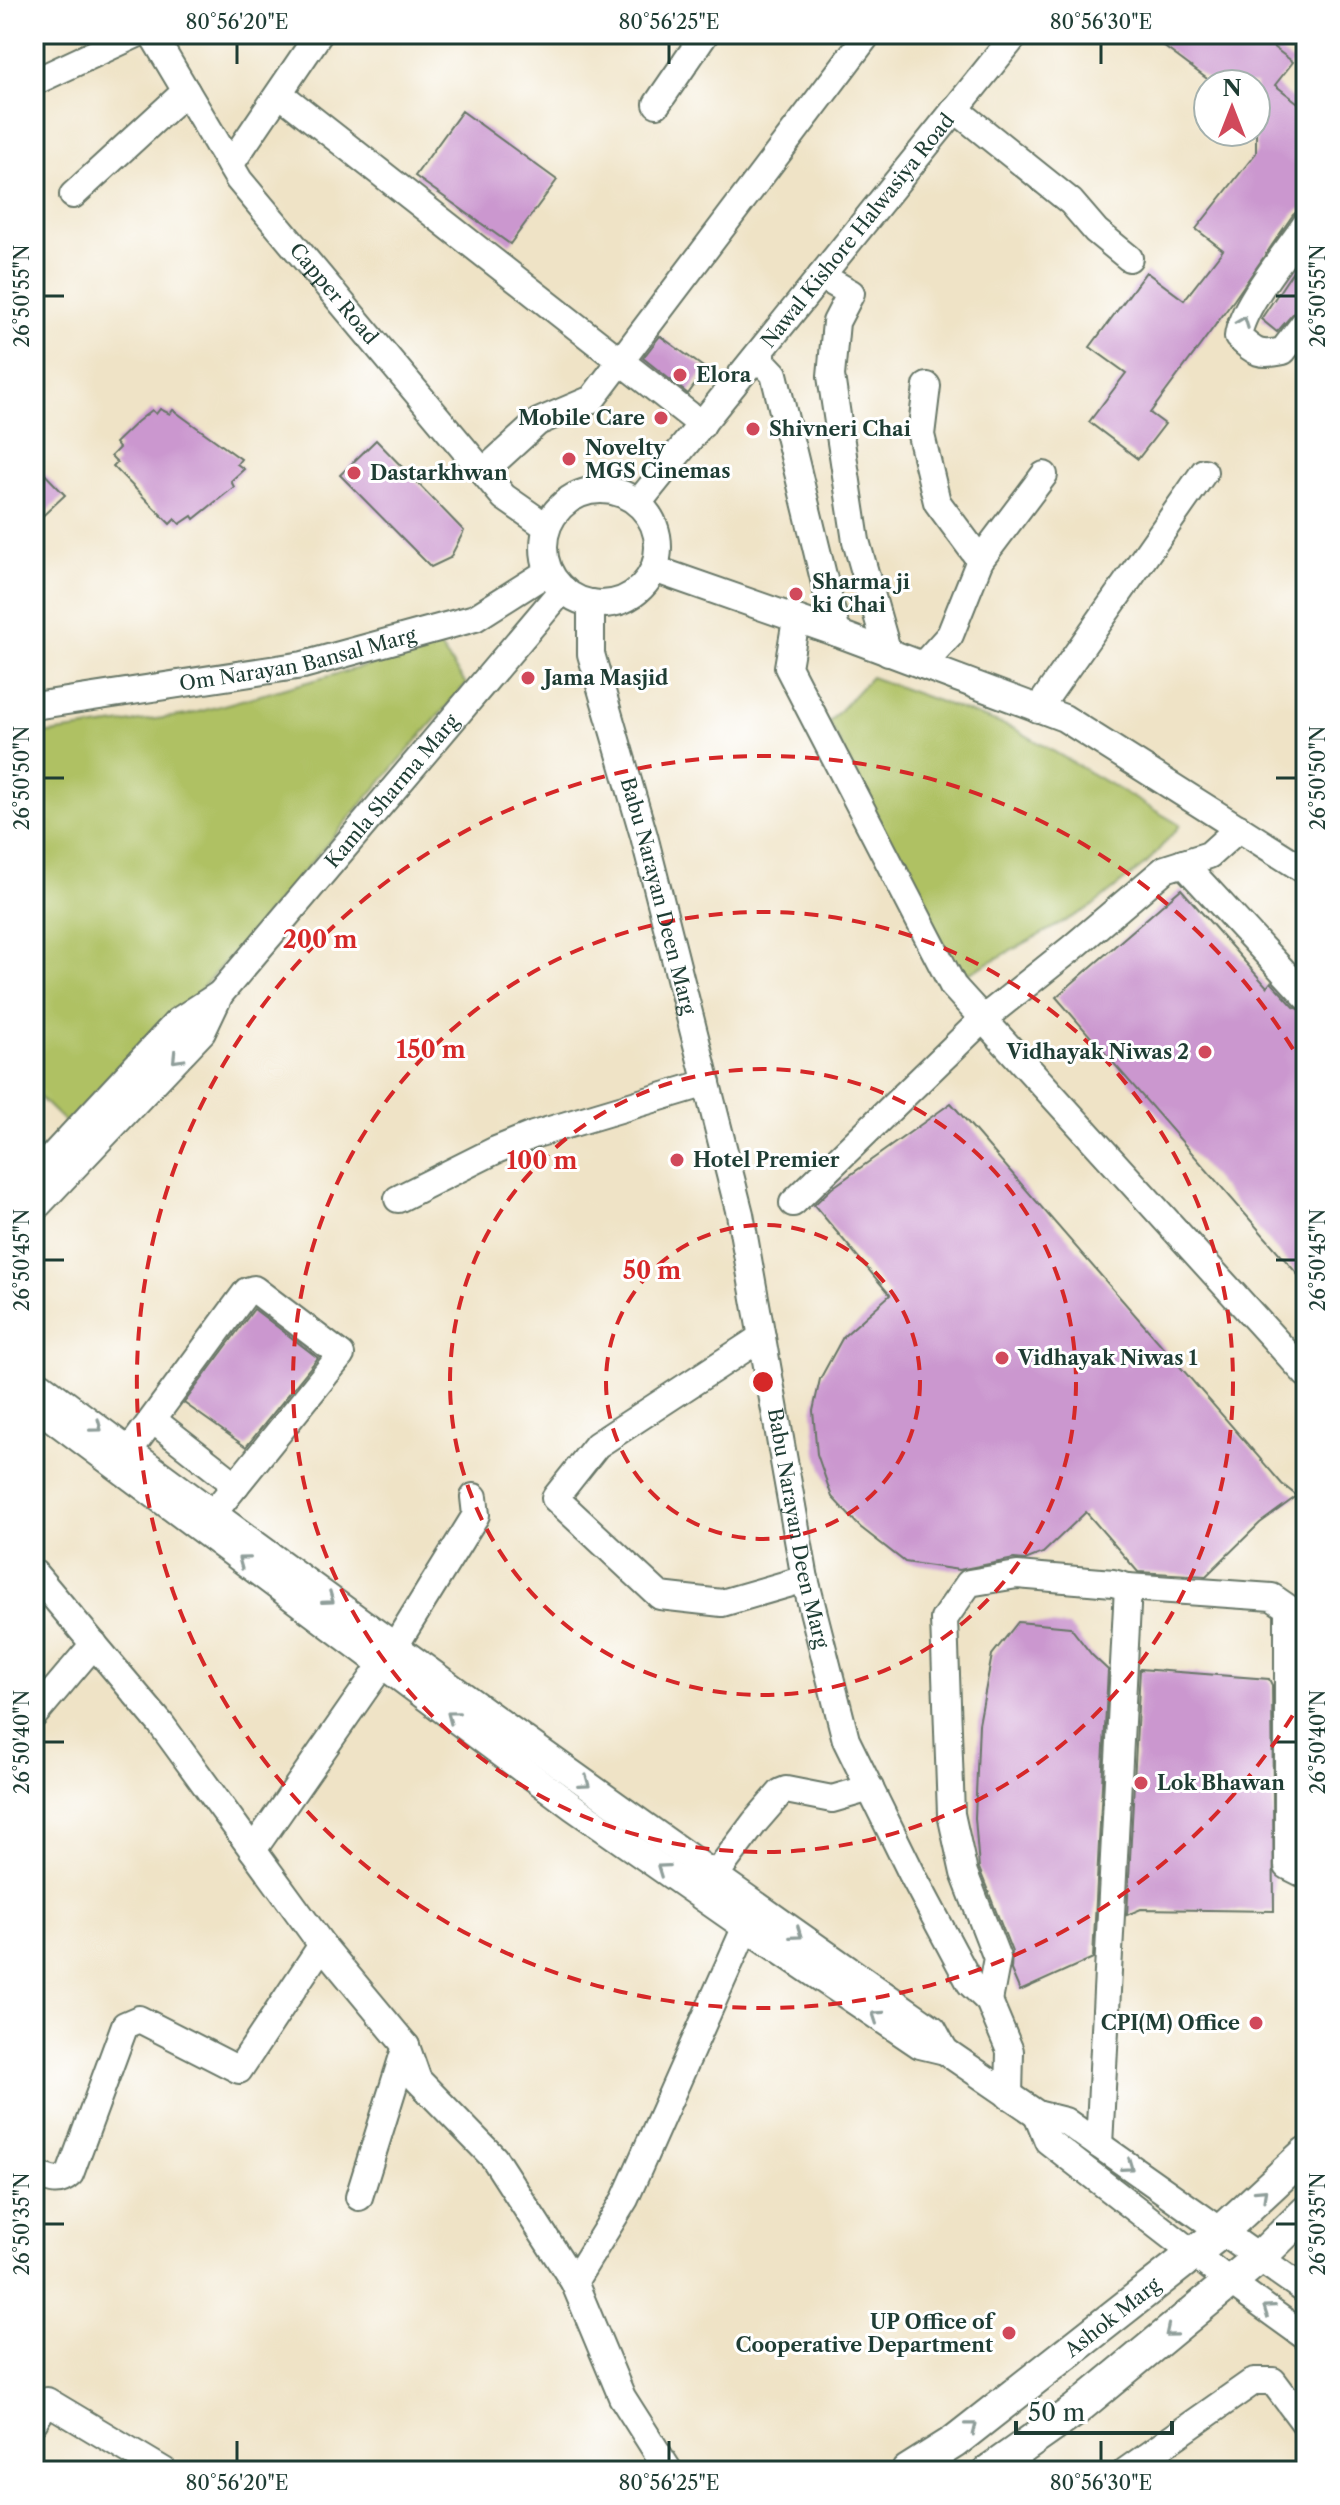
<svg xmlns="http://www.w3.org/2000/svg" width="1340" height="2505" font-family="'Libre Caslon Text',serif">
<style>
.green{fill:#afc164;stroke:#677f4c;stroke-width:2}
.building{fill:#cb97cf}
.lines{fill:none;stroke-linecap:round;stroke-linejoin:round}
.minor-casing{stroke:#687767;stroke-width:30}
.major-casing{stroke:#687767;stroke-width:36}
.path{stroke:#687767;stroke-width:4;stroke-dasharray:2 6;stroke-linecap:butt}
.minor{stroke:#fff;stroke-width:26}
.major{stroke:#fff;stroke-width:32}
.oneway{stroke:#8f9e9a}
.ticks{fill:none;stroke:#1f3d34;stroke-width:3}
.ring{fill:none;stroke:#d62828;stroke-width:4;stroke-dasharray:14 10}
.poi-dot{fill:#d1495b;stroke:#fff;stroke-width:3}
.labels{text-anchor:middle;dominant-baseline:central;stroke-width:6;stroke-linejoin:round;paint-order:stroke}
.street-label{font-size:20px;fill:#1f3d34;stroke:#fff}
.poi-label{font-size:20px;font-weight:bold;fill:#1f3d34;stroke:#fff;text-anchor:start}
.centre{fill:#d62828;stroke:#fff;stroke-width:4}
.ring-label{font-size:24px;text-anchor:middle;font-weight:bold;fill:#d62828;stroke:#fff;stroke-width:6;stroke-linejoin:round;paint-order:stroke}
.neatline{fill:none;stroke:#1f3d34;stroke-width:3}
.ticks-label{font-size:20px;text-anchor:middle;fill:#1f3d34}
</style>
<rect width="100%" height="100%" fill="#fff"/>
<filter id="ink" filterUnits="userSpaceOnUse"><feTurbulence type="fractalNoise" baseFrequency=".0125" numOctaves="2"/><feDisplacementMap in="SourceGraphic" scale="16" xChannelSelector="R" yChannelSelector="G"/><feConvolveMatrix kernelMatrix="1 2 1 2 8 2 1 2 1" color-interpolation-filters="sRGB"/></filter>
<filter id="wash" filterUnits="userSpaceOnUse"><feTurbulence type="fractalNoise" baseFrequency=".006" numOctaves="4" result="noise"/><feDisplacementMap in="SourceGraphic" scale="32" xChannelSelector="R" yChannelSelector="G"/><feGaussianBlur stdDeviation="1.8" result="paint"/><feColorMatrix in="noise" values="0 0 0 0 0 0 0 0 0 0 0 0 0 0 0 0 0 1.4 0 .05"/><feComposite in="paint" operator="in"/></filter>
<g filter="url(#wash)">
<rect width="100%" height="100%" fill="#efe3c6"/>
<path class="green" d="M439,646l27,38 -390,449 -42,-41v-357l153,-20z
M871,677l144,52 165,96 -32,37 -57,45 -121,66 -15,-4 -126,-247z"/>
<g id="blocks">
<path class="building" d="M1147,34h109l37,28 -18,23 31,24v99l-7,2 -6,5 -59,85 -84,113 15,11 -27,35 -49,-37 37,-49 -36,-26 56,-75 38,28 39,-50 -27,-21 60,-76v-69h-42z
M462,111l95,69 -47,64 -95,-68z
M1306,252v47l-29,33 -16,-13z
M660,336l46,33 -18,25 -45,-36z
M160,409l10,5 3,-4 22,16 46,33 -4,5 7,5 -13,12 3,6 -40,32 -2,-3 -12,8 -5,-5 -5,5 -57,-58 4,-4 -6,-6 8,-8 -4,-5 22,-21 15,-12 4,4z
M376,440l88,91 -14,27 -19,9 -91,-92z
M34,463l31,32 -31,29z
M1181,889l86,98 4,-5 23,25 12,5v272l-250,-287z
M951,1103l331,381 15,12 -37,27 -54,53 -68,-4 -52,-60 -43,41 -18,7 -11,-1 -55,11 -54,-8 -45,-35 -28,-30 -15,-43 -4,-43 7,-32 23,-42 47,-42 -76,-90 18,-17z
M254,1309l64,49 -72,89 -62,-44z
M1018,1622l52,5 22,28 16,15 -15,288 -73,33 -9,-21 1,-18 -33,-84 -4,-50 4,-94 13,-69z
M1140,1669l129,10 3,6 2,226 -133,-2 -14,6z"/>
</g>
</g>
<g filter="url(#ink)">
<use href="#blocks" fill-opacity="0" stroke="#687767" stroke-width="2"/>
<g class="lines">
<g class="minor-casing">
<g id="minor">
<path id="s1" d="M152,34l87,146 265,317 43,30"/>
<path d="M34,82l103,-48"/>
<path d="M280,94l422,331"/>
<path d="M657,104l48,-70"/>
<path d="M955,109l116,93 25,29 33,27"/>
<path d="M230,165l89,-131"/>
<path d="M73,195l113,-104"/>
<path d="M1306,224c-18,27 -65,82 -68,113 18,16 21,19 45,14l23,-30"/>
<path d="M821,276l30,17 -15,29 -5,54 25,165 32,112"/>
<path d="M757,356l17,18 63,259"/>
<path d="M927,386l-6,49 16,67 43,58"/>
<path d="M483,472l55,-50 54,-23 276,-365"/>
<circle cx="601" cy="547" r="57"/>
<path id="s2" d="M638,503l378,-469"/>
<path d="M654,569l183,64 227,85 242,153"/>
<path id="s3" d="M591,603v51l53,182 96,378 65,365 41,161 66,134 58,109 19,18 21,50 -1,45"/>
<path d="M796,620l-8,47 165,319 353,388"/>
<path d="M923,665l27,-30 30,-75 64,-85"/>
<path id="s4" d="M34,706l269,-41 172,-47 74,-47"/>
<path d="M1038,709l166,-237"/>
<path d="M1183,863l123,133"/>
<path d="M34,1176l144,-155 42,-27"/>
<path d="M398,1199l98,-49 37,-15 174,-52"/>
<path d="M793,1203l190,-184 89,-71 93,-79 44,-14 30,-27"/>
<path id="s5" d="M34,1209l168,-177 18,-38 343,-405"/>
<path d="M762,1337l-165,108 -42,53 105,98 62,7 83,-24"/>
<path d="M34,1382l8,4c293,220 591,433 891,643l12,22"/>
<path d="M34,1405l539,402 172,120 175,118 25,6 92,63 28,7 241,170"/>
<path d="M153,1420l83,65"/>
<path d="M129,1451l118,-160 7,-2 87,66 -139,172"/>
<path d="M34,1573l127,151 161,221 84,101 12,34 76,78 80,124 48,115 47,74"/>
<path d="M34,1715l60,-71"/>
<path d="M253,1850l142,-204 81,-131 -2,-18"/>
<path d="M704,1890l51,-68 26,-30 5,-2 46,9 38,-11"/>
<path d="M989,2001l8,-43 -33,-85 -13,-59 -7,-195 25,-36 48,-8 96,8 15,4"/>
<path d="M1037,2114l11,27 182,141 76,55"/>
<path d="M1099,2145l29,-558 144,10 16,11v258l18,9"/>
<path d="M34,2173c14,6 23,13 36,1l55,-149 14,-6 100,51 83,-125"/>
<path d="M359,2197l47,-151"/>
<path d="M574,2282l51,-83 126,-284"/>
<path d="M34,2422l13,-21 117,70"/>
<path d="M1126,2471l128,-90h19l33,44"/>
</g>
</g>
<g class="major-casing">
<g id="major">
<path id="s6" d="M908,2471l46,-29 267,-210 85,-79"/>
<path d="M989,2471l85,-60 185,-153 47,-46"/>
</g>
</g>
<path class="path" d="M1283,34l23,17"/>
<use href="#minor" class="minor"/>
<use href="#major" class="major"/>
</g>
<defs><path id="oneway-chevron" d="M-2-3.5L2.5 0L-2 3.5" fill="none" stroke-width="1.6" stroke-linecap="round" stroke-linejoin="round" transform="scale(2)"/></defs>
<g class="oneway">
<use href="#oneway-chevron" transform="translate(1243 322) rotate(-69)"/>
<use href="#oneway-chevron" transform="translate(177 1058) rotate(134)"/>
<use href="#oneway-chevron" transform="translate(97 1427) rotate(37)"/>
<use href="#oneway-chevron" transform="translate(243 1561) rotate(-143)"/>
<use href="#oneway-chevron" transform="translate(329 1599) rotate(36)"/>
<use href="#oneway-chevron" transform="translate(452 1716) rotate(-143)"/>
<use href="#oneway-chevron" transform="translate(585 1783) rotate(36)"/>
<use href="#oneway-chevron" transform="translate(662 1869) rotate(-145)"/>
<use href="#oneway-chevron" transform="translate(797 1934) rotate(35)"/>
<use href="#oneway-chevron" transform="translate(877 2016) rotate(-146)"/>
<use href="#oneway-chevron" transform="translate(1128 2166) rotate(35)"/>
<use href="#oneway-chevron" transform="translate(1262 2194) rotate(-43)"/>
<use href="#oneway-chevron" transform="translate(1268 2309) rotate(-145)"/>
<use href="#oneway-chevron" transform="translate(1170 2332) rotate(140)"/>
<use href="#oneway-chevron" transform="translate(972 2427) rotate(-38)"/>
</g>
</g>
<path class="ticks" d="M237,44v20M669,44v20M1101,44v20M44,296h20M1276,296h20M44,778h20M1276,778h20M44,1260h20M1276,1260h20M44,1742h20M1276,1742h20M44,2224h20M1276,2224h20M237,2441v20M669,2441v20M1101,2441v20"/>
<g class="ring">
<circle cx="763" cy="1382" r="157"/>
<circle cx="763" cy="1382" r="313"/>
<circle cx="763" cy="1382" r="470"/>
<path d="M1305 1695A626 626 0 1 1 1305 1069"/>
</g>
<g class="poi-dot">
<circle cx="680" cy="375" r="8"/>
<circle cx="661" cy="418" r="8"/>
<circle cx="753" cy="429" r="8"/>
<circle cx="569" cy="459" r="8"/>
<circle cx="354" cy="473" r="8"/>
<circle cx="796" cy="594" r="8"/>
<circle cx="528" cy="678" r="8"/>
<circle cx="1205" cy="1052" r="8"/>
<circle cx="677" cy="1160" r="8"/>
<circle cx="1002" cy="1358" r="8"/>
<circle cx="1141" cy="1783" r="8"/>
<circle cx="1256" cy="2023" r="8"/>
<circle cx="1009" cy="2333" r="8"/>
</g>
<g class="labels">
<g class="street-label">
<text stroke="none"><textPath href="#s2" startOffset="350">Nawal Kishore Halwasiya Road</textPath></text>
<text stroke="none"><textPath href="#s1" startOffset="318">Capper Road</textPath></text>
<text stroke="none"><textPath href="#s4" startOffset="268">Om Narayan Bansal Marg</textPath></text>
<text stroke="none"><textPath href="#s5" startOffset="552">Kamla Sharma Marg</textPath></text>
<text stroke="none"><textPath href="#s3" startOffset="302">Babu Narayan Deen Marg</textPath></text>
<text stroke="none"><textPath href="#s3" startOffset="950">Babu Narayan Deen Marg</textPath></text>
<text stroke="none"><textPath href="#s6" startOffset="256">Ashok Marg</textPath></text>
</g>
<g class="poi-label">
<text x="696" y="375">Elora</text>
<text x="645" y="418" text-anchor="end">Mobile Care</text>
<text x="769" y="429">Shivneri Chai</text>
<text x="585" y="448">Novelty<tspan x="585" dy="23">MGS Cinemas</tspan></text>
<text x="370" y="473">Dastarkhwan</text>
<text x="812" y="582">Sharma ji<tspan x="812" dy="23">ki Chai</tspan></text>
<text x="544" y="678">Jama Masjid</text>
<text x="1189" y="1052" text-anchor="end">Vidhayak Niwas 2</text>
<text x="693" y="1160">Hotel Premier</text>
<text x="1018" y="1358">Vidhayak Niwas 1</text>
<text x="1157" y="1783">Lok Bhawan</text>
<text x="1240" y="2023" text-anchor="end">CPI(M) Office</text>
<text x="993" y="2322" text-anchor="end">UP Office of<tspan x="993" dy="23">Cooperative Department</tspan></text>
</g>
</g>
<circle cx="763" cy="1382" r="12" class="centre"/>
<g class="ring-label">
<text x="320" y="948">200 m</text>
<text x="431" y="1058">150 m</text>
<text x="542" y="1169">100 m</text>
<text x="652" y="1279">50 m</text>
</g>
<rect width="1340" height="2505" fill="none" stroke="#fff" stroke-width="88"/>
<g transform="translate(1232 108)"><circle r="38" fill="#ffffff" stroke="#a5b1ae" stroke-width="2"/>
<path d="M0-6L14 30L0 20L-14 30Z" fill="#d1495b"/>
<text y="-12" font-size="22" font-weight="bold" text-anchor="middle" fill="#1f3d34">N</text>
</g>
<path d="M1016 2421v12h156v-12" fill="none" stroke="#1f3d34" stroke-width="4"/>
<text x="1028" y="2421" font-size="24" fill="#1f3d34" stroke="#ffffff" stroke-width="6" paint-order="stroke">50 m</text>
<rect x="44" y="44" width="1252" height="2417" class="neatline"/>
<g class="ticks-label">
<text x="237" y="29">80°56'20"E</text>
<text x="669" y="29">80°56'25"E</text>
<text x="1101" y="29">80°56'30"E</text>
<text transform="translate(22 296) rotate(-90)" y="7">26°50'55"N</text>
<text transform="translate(1318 296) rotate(-90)" y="7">26°50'55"N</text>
<text transform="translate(22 778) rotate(-90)" y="7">26°50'50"N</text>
<text transform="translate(1318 778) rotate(-90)" y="7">26°50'50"N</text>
<text transform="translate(22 1260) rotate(-90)" y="7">26°50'45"N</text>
<text transform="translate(1318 1260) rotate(-90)" y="7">26°50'45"N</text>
<text transform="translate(22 1742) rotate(-90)" y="7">26°50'40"N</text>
<text transform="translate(1318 1742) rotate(-90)" y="7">26°50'40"N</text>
<text transform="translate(22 2224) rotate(-90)" y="7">26°50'35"N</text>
<text transform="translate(1318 2224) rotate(-90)" y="7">26°50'35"N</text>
<text x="237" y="2490">80°56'20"E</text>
<text x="669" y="2490">80°56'25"E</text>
<text x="1101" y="2490">80°56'30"E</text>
</g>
</svg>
